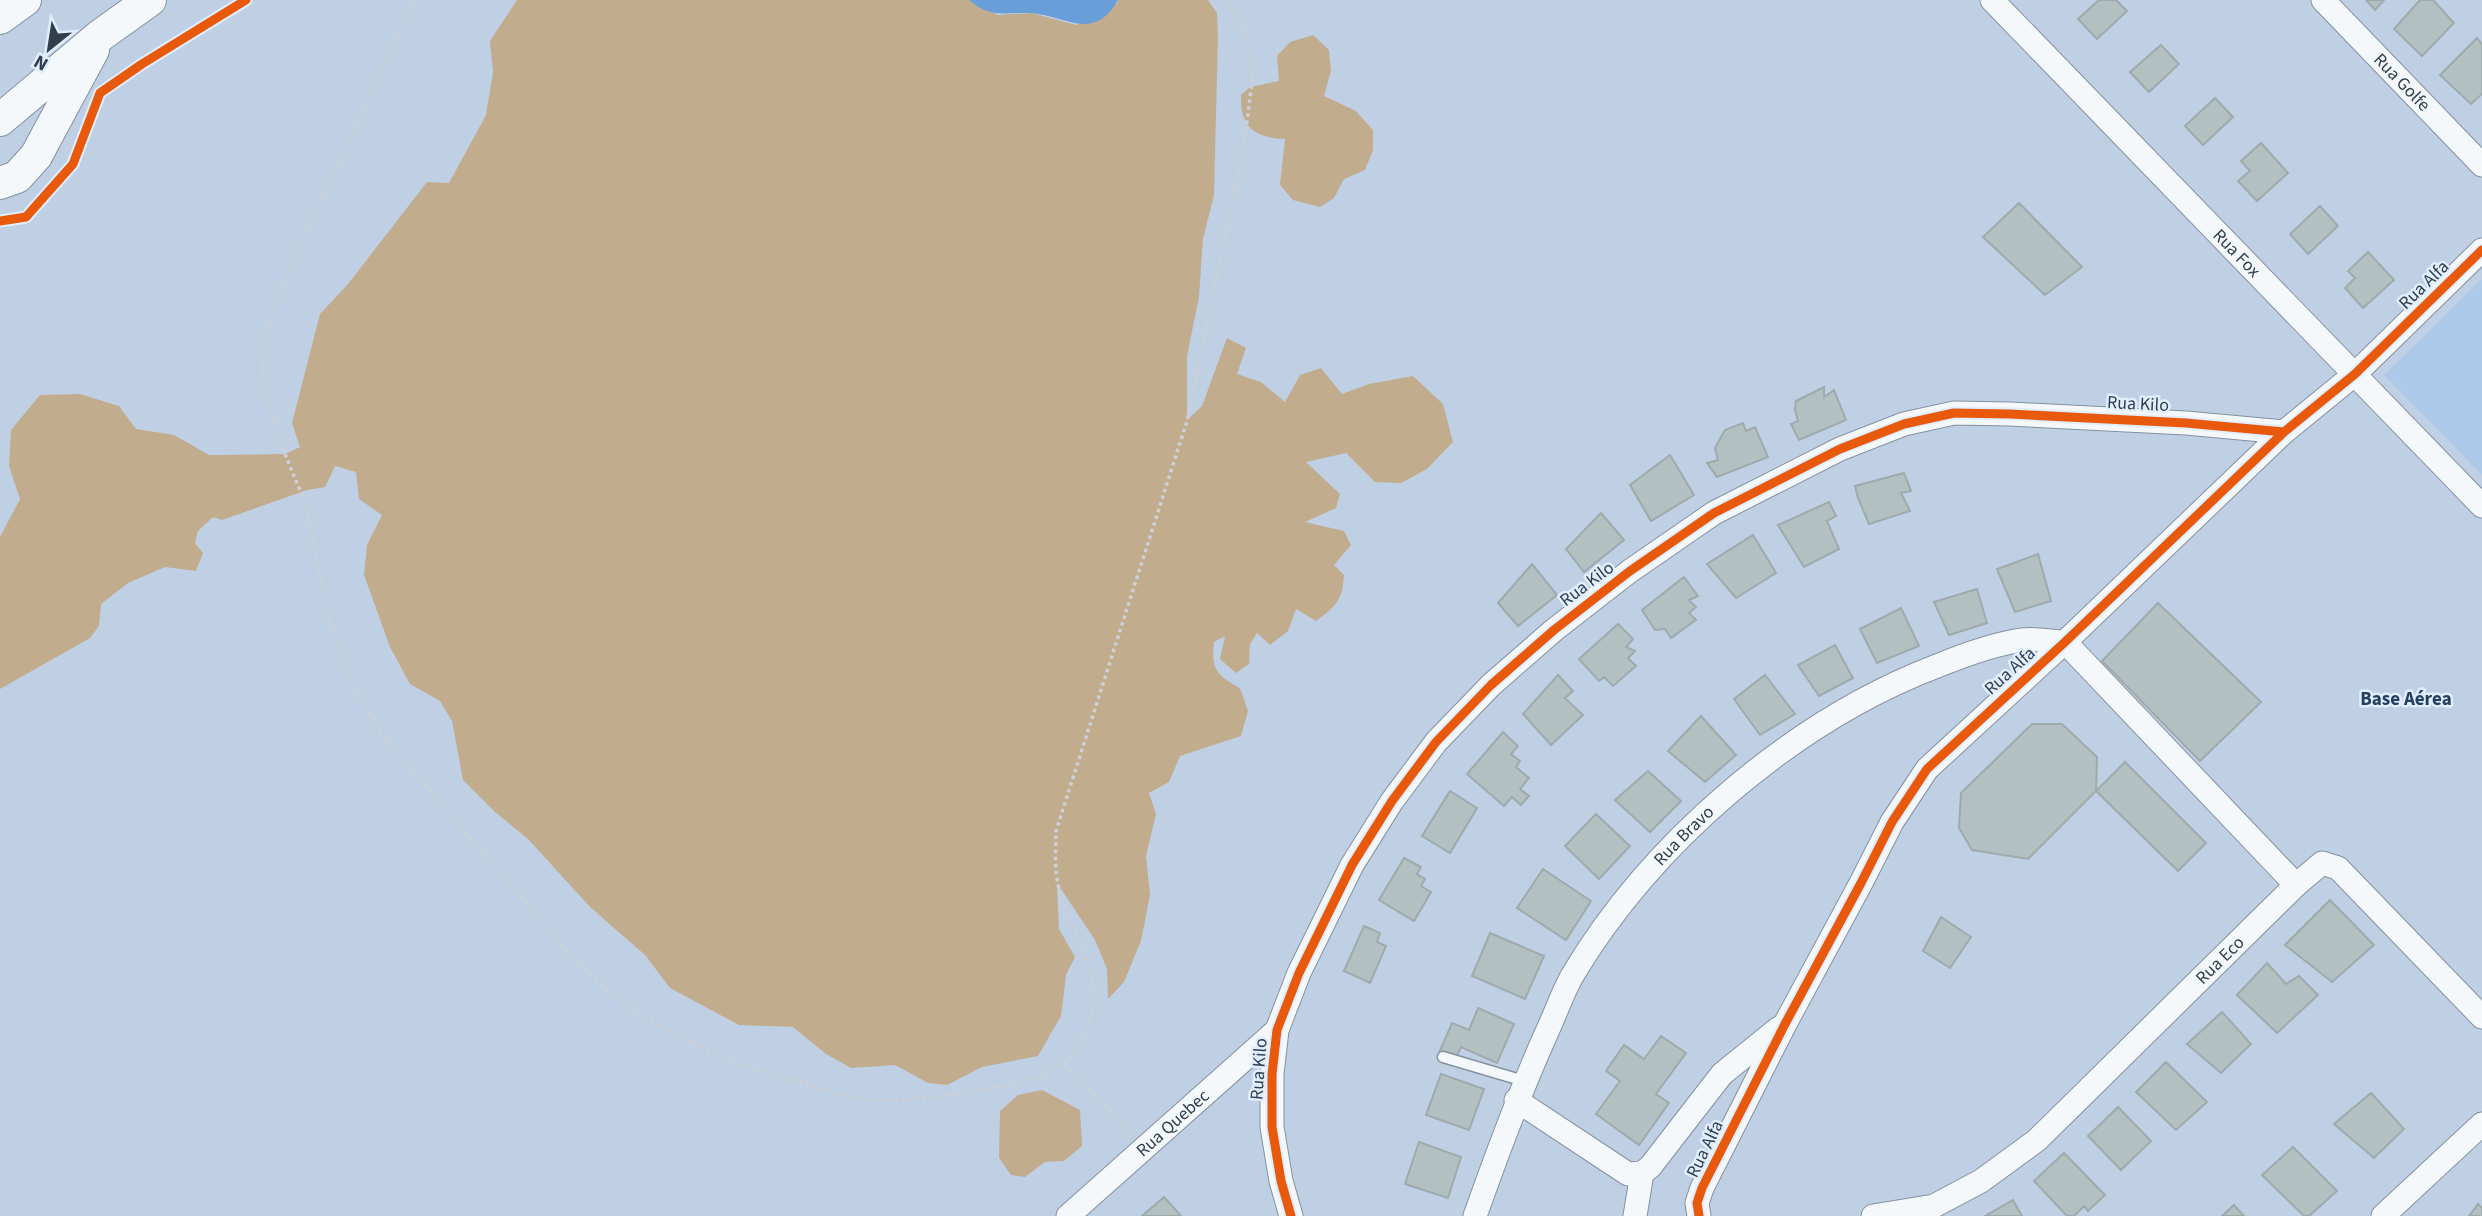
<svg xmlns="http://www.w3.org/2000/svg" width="2482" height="1216" font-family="'Source Sans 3',sans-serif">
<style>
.built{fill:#adcaeb}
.green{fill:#c2ac8e}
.water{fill:#689ed9}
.building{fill:#b3c0c1;stroke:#9eaaac;stroke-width:2}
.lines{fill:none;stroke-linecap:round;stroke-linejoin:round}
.lane-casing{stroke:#8491a1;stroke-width:13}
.street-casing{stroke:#8491a1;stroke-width:25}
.secondary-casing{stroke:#8491a1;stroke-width:34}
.path{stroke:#ccd1d7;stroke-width:3.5;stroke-dasharray:3.5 3.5;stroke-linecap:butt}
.lane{stroke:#f5f8fb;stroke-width:10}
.street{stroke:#f5f8fb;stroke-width:23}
.secondary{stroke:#f5f8fb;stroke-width:32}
.cycleway-casing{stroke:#e1eefe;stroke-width:13}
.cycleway{stroke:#e8590c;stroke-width:9}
.labels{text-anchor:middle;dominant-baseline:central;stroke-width:5;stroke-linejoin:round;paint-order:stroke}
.street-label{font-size:18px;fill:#313e4d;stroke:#e1eefe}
.neighbourhood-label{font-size:19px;font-weight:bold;fill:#24405e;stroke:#e1eefe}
</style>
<rect width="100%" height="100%" fill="#bfd0e5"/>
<path class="built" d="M2482,279v196l-98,-100z"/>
<path class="green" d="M517,0h452l29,15 34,-2 44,12 41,-22 1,-3h90l9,13 1,23 -4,159 -11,44 -4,58 -12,59v64l15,-14 25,-68 19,10 -9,26 24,8 24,20 15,-27 21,-7 21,26 27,-10 44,-8 30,28 10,38 -26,27 -26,14 -26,-1 -29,-29 -40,9 34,32 -4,14 -31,14 39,9 7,14 -17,20 10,10c-1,25 -9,32 -28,46l-20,-12 -8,22 -18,14 -13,-12 -7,11 -1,20 -13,9 -16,-14 5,-23 -11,6c-3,27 2,33 26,46l8,23 -7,25 -61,20 -11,26 -20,11 7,21 -10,42 4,39 -9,46 -17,41 -16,17 -1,-30 -12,-29 -38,-57 2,46 16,28 -9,18 -5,41 -23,40 -56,11 -35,18 -19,-2 -33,-18 -44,3 -25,-14 -33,-27 -54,-2 -69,-37 -25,-33 -55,-48 -62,-68 -33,-27 -32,-32 -11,-59 -12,-20 -30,-17 -20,-37 -26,-72 3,-30 15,-30 -23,-16 -3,-27 -21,-6 -10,21 -18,3 -85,30 -9,-3 -15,14 -3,12 8,10 -7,18 -31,-4 -37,16 -27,21 -2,22 -9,12 -90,51v-152l20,-38 -11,-33 2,-36 29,-35 40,-1 39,12 17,23 38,6 35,20 76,-1 15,-7 -8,-24 28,-109 28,-30 79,-102 22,1 37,-68 7,-43 -3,-31z
M1313,35l16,15 2,21 -7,25 32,15 17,19v20l-8,20 -21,9 -10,19 -14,9 -27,-7 -13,-15 5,-46c-31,-1 -45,-12 -44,-44l9,-8 29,-6 -2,-25 13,-14z
M1042,1090l38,20 2,36 -18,15 -19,1 -20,15 -14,-2 -12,-17 1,-47 18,-16z"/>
<path class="water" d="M969,0h149c-25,44 -55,14 -88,13 -25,-1 -39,6 -61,-13z"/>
<path class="building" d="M2099,0h17l11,11 -30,28 -19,-20z
M2366,0h18l-9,10z
M2420,0h13l21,23 -32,33 -28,-27z
M2477,38l5,6v50l-11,10 -31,-29z
M2161,45l18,19 -30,28 -19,-20z
M2215,98l18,19 -30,28 -18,-19z
M2261,143l27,30 -31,28 -19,-20 12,-10 -9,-10z
M2019,203l63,64 -37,28 -62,-58z
M2320,206l18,20 -30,28 -18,-20z
M2368,252l26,28 -31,28 -18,-20 10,-10 -7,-7z
M1824,387v10l10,-7 12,30 -47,20 -8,-16 7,-3 -3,-11 1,-9z
M1743,423l3,8 9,-4 13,30 -51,20 -10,-14 11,-3 -3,-12 10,-18z
M1670,455l24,40 -43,26 -21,-36z
M1904,473l7,18 -10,2 9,18 -41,13 -11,-26 -3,-12z
M1829,502l7,14 -9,5 12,28 -35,18 -26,-42z
M1601,513l23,27 -40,32 -18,-23z
M1753,535l23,38 -40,25 -29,-34z
M2038,554l13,47 -36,11 -18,-43z
M1532,564l25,31 -39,31 -20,-23z
M1684,577l14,19 -9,4 7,7 -7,6 7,7 -25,18 -6,-9 -10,1 -13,-20z
M1977,589l10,34 -38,12 -15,-33z
M2158,603l103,99 -61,59 -98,-100z
M1901,608l18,38 -42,17 -17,-34z
M1618,624l15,15 -7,8 9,4 -7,7 8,8 -23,20 -9,-9 -5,4 -20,-22z
M1835,645l18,33 -34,18 -21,-31z
M1558,675l15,16 -8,7 18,17 -32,30 -28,-31z
M1765,675l30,39 -35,21 -26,-36z
M1701,716l35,39 -31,27 -37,-31z
M2032,724h30l35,33 -1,34 -68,68 -56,-9 -13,-22 2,-35z
M1503,732l15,14 -7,8 9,7 -4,6 13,11 -9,11 9,7 -8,9 -9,-8 -8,9 -37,-32z
M2125,762l81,81 -28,28 -82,-80z
M1648,771l33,30 -31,31 -35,-32z
M1450,791l27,17 -27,45 -28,-17z
M1596,814l34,32 -31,33 -34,-33z
M1404,858l17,9 -4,7 8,5 -4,7 10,6 -17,29 -35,-21z
M1543,869l48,32 -25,39 -49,-32z
M2330,900l44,45 -42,37 -47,-37z
M1941,917l30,20 -21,31 -27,-17z
M1364,926l16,7 -3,9 9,4 -16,37 -26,-12z
M1490,933l54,23 -19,43 -53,-23z
M2267,963l19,21 13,-8 19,19 -41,38 -40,-38z
M1478,1008l36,16 -17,39 -36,-16 -6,13 -16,-7 13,-30 17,7z
M2222,1012l29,32 -30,29 -34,-29z
M1661,1036l25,17 -30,41 13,9 -30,42 -43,-31 24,-33 -14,-10 18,-26 20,14z
M2166,1062l41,40 -31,28 -40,-38z
M1441,1074l43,15 -15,41 -43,-15z
M2371,1093l33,36 -30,29 -40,-34z
M2118,1107l33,34 -30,29 -33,-34z
M1419,1142l42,15 -13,41 -43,-14z
M2293,1147l44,44 -28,25h-5l-42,-41z
M2064,1153l41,42 -17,16 -4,-5 -10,10h-7l-33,-35z
M1164,1197l17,19h-39z
M2013,1200l9,16h-37z
M2478,1204l4,4v8h-13z
M2234,1205l10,11h-22z"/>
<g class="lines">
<g class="lane-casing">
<path id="lane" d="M1443,1057l81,24"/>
</g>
<g class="street-casing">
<g id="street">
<path id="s1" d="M1992,0l490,506"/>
<path id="s2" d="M2323,0l159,165"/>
<path d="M1516,1100l112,74 14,-1 8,-6 72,-93 57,-46"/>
<path id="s3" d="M1068,1216l209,-186"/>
<path d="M1291,1216l-10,-35 -9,-54v-53l5,-44 22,-57 53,-108 40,-64 44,-59 55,-57 63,-55 76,-59 84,-58 126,-64 64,-25 50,-11 56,1 176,9 98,9"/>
<path id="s4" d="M1475,1216c22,-62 44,-122 71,-182 9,-19 16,-40 26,-58 79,-133 221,-255 365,-310 27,-11 56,-22 85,-26 14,-2 29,2 43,2l231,243"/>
<path d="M1635,1216l7,-43"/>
<path d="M1699,1216l-2,-13 5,-15 83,-164 76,-141 31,-61 35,-53 138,-127 219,-210 71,-58 127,-124"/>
<path id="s5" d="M1873,1216l61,-10 47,-25 56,-41 259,-255 26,-22 16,5 144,149"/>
<path d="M2383,1216l99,-92"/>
</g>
</g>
<g class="secondary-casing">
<path id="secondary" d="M0,18l25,-18
M0,120l101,-85 49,-35
M0,183l17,-6 19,-21 57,-106"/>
</g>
<path class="path" d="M414,0l-137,296 -16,55 3,37 21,66 21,51 22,110 24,68 27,47 15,20c43,49 86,99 128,148 30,35 59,72 95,100 59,45 132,71 203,90 15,4 31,11 46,12 38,2 73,-4 111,-10 55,-9 96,-12 114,-75 13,-47 -24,-88 -33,-131 -4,-16 -2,-36 -2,-53l131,-410 57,-276 8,-63 -2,-27 -7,-26 -15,-29
M1065,1063l65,70"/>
<use href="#lane" class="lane"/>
<use href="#street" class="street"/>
<use href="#secondary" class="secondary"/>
<g class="cycleway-casing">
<path id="cycleway" d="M0,221l26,-4 47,-53 27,-71 42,-29 104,-64
M1291,1216l-10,-35 -9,-54v-53l5,-44 22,-57 53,-108 40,-64 44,-59 55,-57 63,-55 76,-59 84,-58 126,-64 64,-25 50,-11 56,1 176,9 98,9
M1699,1216l-2,-13 5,-15 83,-164 76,-141 31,-61 35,-53 138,-127 219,-210 71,-58 127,-124"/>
</g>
<use href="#cycleway" class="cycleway"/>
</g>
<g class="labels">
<g class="street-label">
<text stroke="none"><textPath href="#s2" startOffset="114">Rua Golfe</textPath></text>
<text stroke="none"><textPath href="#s1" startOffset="352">Rua Fox</textPath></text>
<text transform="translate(2424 285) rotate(-44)">Rua Alfa</text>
<text transform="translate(2138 404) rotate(3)">Rua Kilo</text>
<text transform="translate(1587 584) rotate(-37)">Rua Kilo</text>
<text transform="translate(2010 671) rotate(-42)">Rua Alfa</text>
<text stroke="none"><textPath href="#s4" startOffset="439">Rua Bravo</textPath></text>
<text stroke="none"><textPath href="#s5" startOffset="441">Rua Eco</textPath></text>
<text transform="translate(1259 1069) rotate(-86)">Rua Kilo</text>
<text stroke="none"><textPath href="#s3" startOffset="140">Rua Quebec</textPath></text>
<text transform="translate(1705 1149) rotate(-64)">Rua Alfa</text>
</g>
<g class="neighbourhood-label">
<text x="2406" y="699">Base Aérea</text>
</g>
</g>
<g transform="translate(49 49) rotate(210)" stroke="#e1eefe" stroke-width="5" paint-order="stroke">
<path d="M0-5L12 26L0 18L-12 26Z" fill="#313e4d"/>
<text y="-10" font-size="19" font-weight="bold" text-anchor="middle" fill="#313e4d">N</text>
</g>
</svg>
